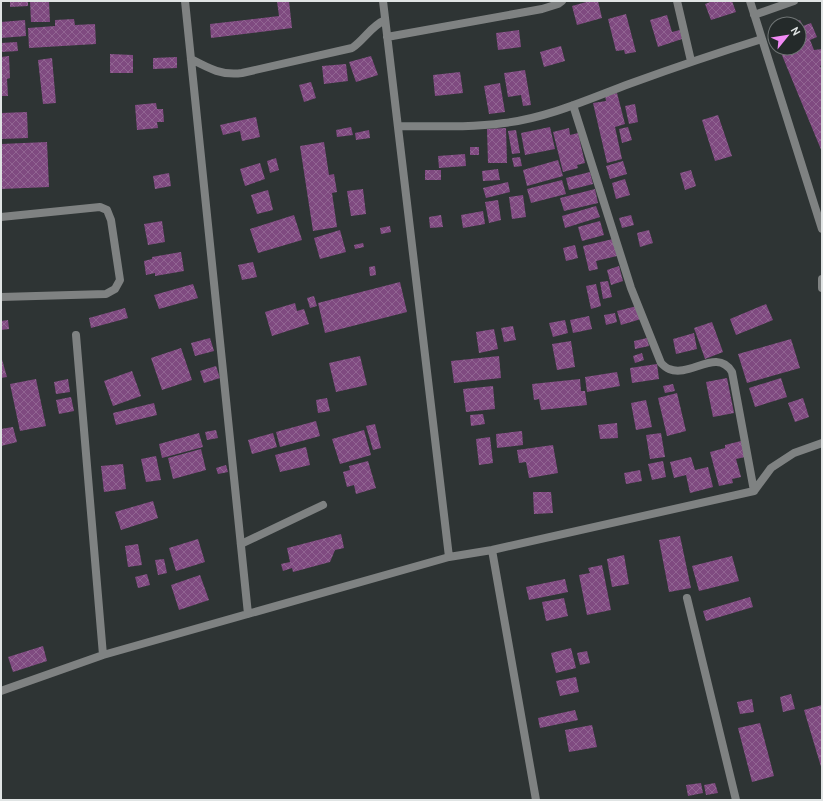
<svg xmlns="http://www.w3.org/2000/svg" width="823" height="801" font-family="Cabin,sans-serif">
<style>
.building{fill:url(#building-cross-hatch)}
.lines{fill:none;stroke-linecap:round;stroke-linejoin:round}
.lane{stroke:#7f8282;stroke-width:8}
.street{stroke:#7f8282;stroke-width:8}
</style>
<defs>
<pattern id="building-cross-hatch" width="8" height="8" patternUnits="userSpaceOnUse"><rect width="8" height="8" fill="#7f4a80"/><path d="M0 0l8 8M0 8l8-8" fill="none" stroke="#916492"/></pattern>
</defs>
<rect width="100%" height="100%" fill="#2e3434"/>
<path class="building" d="M10,1h18v5l-18,1z
M30,1h19l1,21h-19z
M277,1h12l3,27 -81,10 -1,-14 69,-8z
M590,1h8l4,17 -25,7 -5,-19z
M713,1h19l4,11 -25,8 -6,-16z
M626,14l10,38 -11,2 -1,-4 -8,1 -8,-32z
M667,15l5,17 8,-2 2,9 -24,8 -8,-27z
M74,19l1,6 20,-1 1,20 -67,4 -1,-20 27,-2v-6z
M25,20l1,16 -25,2v-16z
M800,20l3,6 8,-3 6,14 -7,3 4,10 8,-1v16l-2,1 2,4v82l-43,-104h20v-24h-8z
M519,30l2,17 -23,3 -2,-17z
M17,42l1,9 -17,1v-9z
M561,46l4,15 -21,6 -4,-15z
M110,54l23,1v18h-23z
M9,56l1,22 -3,1 1,17h-7v-39z
M371,56l7,19 -22,7 -7,-20z
M177,57v11l-24,1v-11z
M52,58l4,45 -13,1 -5,-44z
M346,64l2,17 -24,3 -2,-18z
M525,70l6,35 -8,1 -2,-11 -13,2 -4,-24z
M460,72l3,21 -28,3 -2,-21z
M311,82l5,16 -12,4 -5,-17z
M500,83l5,29 -16,2 -5,-28z
M617,93l8,31 -10,3 7,32 -15,4 -14,-60 13,-2 -1,-6z
M156,103l1,6h6l1,13h-7l1,6 -21,2 -2,-25z
M635,104l3,18 -9,2 -4,-18z
M27,112l1,26 -27,1v-26z
M718,115l14,41 -17,5 -13,-41z
M256,117l4,20 -18,4 -2,-10 -17,4 -3,-10z
M351,127l2,8 -16,2 -1,-7z
M550,127l5,22 -30,6 -4,-22z
M628,127l4,13 -10,3 -3,-14z
M506,128l1,35h-19l-1,-34z
M569,128l1,7 8,-2 7,30 -8,2 1,3 -15,4 -10,-40z
M369,130l1,8 -14,2 -1,-7z
M516,130l4,23 -8,1 -4,-23z
M47,142l2,45 -48,2v-45z
M324,142l5,33 5,-1 3,18 -5,1 5,34 -24,4 -13,-85z
M470,147h9v8h-9z
M465,154l1,12 -27,2 -1,-12z
M520,157l2,9 -8,1 -2,-9z
M276,158l3,12 -9,3 -3,-12z
M558,160l5,16 -36,10 -4,-16z
M623,161l4,13 -17,5 -4,-13z
M260,163l5,16 -20,7 -5,-17z
M498,169l2,11 -17,1 -1,-10z
M425,170h16v10h-16z
M691,170l5,16 -11,4 -5,-17z
M590,172l3,12 -24,6 -3,-12z
M169,173l2,13 -16,3 -2,-13z
M625,179l5,16 -14,4 -4,-16z
M562,180l4,14 -35,9 -4,-14z
M508,182l2,10 -24,6 -3,-10z
M363,189l3,25 -15,2 -4,-25z
M595,189l3,14 -34,8 -4,-13z
M268,190l5,20 -16,4 -6,-19z
M523,195l3,22 -14,2 -3,-22z
M498,200l3,20 -12,3 -4,-21z
M596,206l4,11 -35,11 -3,-12z
M483,211l2,13 -22,4 -2,-13z
M294,215l8,25 -44,13 -8,-24z
M441,215l2,12 -13,1 -1,-11z
M631,215l3,10 -12,3 -3,-10z
M162,221l3,21 -17,3 -4,-21z
M600,221l4,14 -22,6 -4,-14z
M390,226l1,6 -10,2 -1,-6z
M340,230l6,22 -26,7 -6,-21z
M649,230l4,13 -13,4 -3,-14z
M613,239l4,17 -21,5 2,8 -9,2 -6,-25z
M363,243l1,4 -9,2 -1,-4z
M575,245l3,13 -12,3 -3,-13z
M181,252l3,19 -29,5v-3l-9,2 -2,-14 8,-2v-2z
M253,262l4,15 -15,3 -4,-15z
M375,266l1,9 -6,1 -1,-9z
M619,266l4,15 -12,4 -4,-15z
M608,281l4,16 -9,2 -3,-17z
M400,282l7,30 -82,21 -7,-30z
M193,284l5,14 -39,11 -5,-14z
M596,284l5,22 -10,3 -5,-23z
M314,296l3,10 -7,2 -3,-10z
M295,303l2,8 7,-2 5,15 -37,12 -7,-24z
M766,304l7,16 -37,15 -6,-16z
M637,306l4,13 -20,6 -4,-14z
M125,308l3,10 -37,10 -2,-10z
M615,313l2,9 -11,3 -2,-10z
M589,316l3,13 -19,4 -3,-13z
M8,320l1,9 -8,1v-9z
M565,320l3,13 -15,4 -4,-14z
M712,322l11,30 -18,7 -11,-31z
M513,326l3,14 -12,2 -3,-14z
M494,329l4,20 -19,4 -3,-21z
M694,333l3,16 -21,5 -3,-15z
M210,338l4,13 -19,5 -4,-13z
M647,338l2,8 -14,3 -1,-8z
M791,339l9,29 -53,15 -9,-29z
M571,341l4,26 -18,3 -5,-26z
M181,348l11,32 -30,10 -11,-32z
M642,353l2,7 -9,3 -2,-7z
M1,356l6,21 -6,1z
M360,356l7,29 -31,7 -7,-29z
M499,356l2,22 -47,5 -3,-22z
M657,364l2,15 -27,4 -2,-15z
M216,366l4,12 -16,5 -4,-12z
M132,371l9,25 -28,10 -9,-25z
M617,372l3,14 -33,6 -2,-15z
M727,378l7,35 -21,4 -7,-35z
M781,378l6,19 -32,10 -6,-19z
M36,379l10,47 -26,5 -10,-47z
M68,379l2,13 -14,2 -2,-12z
M580,379l1,12h4l2,14 -46,5 -2,-11 -5,1 -2,-16z
M673,384l2,7 -10,2 -2,-7z
M493,386l2,23 -29,3 -3,-23z
M677,393l9,38 -19,5 -9,-38z
M71,397l3,14 -15,3 -3,-14z
M327,398l3,13 -12,2 -2,-13z
M803,398l6,19 -14,5 -7,-19z
M646,400l6,27 -16,3 -5,-27z
M154,403l3,12 -41,10 -3,-12z
M483,414l2,10 -14,2 -1,-11z
M316,421l4,15 -40,11 -4,-15z
M617,423l1,15 -18,1 -2,-14z
M375,424l6,24 -8,2 -7,-24z
M13,427l4,15 -16,4v-17z
M216,430l2,8 -11,2 -2,-8z
M364,430l7,25 -31,9 -8,-25z
M522,431l1,14 -26,3 -1,-14z
M199,433l4,14 -41,11 -3,-14z
M273,433l4,14 -25,7 -4,-14z
M661,433l4,24 -15,2 -4,-24z
M490,437l3,26 -14,2 -3,-26z
M741,441l4,16 -9,2 5,18 -9,2 1,4 -14,3 -9,-34 15,-4v-3z
M553,445l5,28 -29,5 -3,-16 -7,1 -2,-13z
M306,447l4,18 -30,7 -5,-17z
M201,449l5,21 -33,9 -5,-21z
M156,456l5,24 -15,2 -5,-23z
M691,457l4,13 13,-3 5,20 -23,6 -4,-18 -12,3 -4,-16z
M368,461l8,27 -20,6 -2,-9 -7,2 -4,-15 7,-2 -1,-4z
M663,461l3,16 -14,3 -4,-16z
M123,464l3,25 -22,3 -3,-26z
M226,465l2,7 -10,2 -2,-6z
M640,470l2,11 -16,3 -2,-11z
M533,492h18l2,21 -19,1z
M153,501l5,17 -37,12 -6,-18z
M341,534l3,14 -9,2 -5,12 -37,10 -1,-4 -9,3 -2,-7 9,-2 -3,-14z
M680,536l11,52 -22,4 -10,-52z
M198,539l7,23 -29,9 -7,-23z
M138,544l4,21 -14,2 -3,-21z
M624,555l5,29 -17,3 -5,-28z
M732,556l7,25 -40,10 -7,-25z
M164,559l3,14 -9,2 -3,-15z
M602,565l9,45 -24,5 -8,-40 11,-2 -2,-5z
M147,574l3,11 -12,3 -3,-11z
M200,575l9,25 -30,10 -8,-25z
M565,579l3,13 -39,8 -3,-13z
M750,597l3,10 -47,14 -3,-10z
M564,598l4,18 -22,5 -4,-19z
M43,646l4,15 -34,11 -5,-15z
M571,648l5,20 -20,5 -5,-20z
M587,651l3,12 -10,2 -3,-12z
M576,677l3,15 -19,4 -4,-15z
M791,694l4,15 -12,3 -3,-15z
M752,699l2,13 -14,2 -3,-12z
M822,705v65l-18,-60z
M575,710l3,10 -38,8 -2,-10z
M760,723l14,53 -22,6 -14,-54z
M592,725l5,22 -28,5 -4,-22z
M701,783l2,10 -15,3 -2,-11z
M715,783l3,10 -12,2 -2,-10z"/>
<g class="lines">
<path class="lane" d="M1,217l99,-10 7,3 4,10 9,60 -5,9 -9,5 -105,3
M241,544l82,-39"/>
<path class="street" d="M185,1l63,613
M383,1l66,556
M677,1l14,60
M750,1l72,228
M754,15l40,-14
M387,37l155,-28 16,-5 4,-3
M191,59c17,9 31,17 51,14l110,-25c12,-8 19,-22 33,-28
M573,105l58,183 30,75c2,2 5,5 8,6 21,9 48,-22 63,3l22,119
M398,126c35,0 71,2 106,-3 43,-5 85,-24 125,-39 44,-16 88,-31 133,-45
M822,279v9
M76,335l27,320
M492,550l44,250
M687,598l49,202
M1,691l102,-36 346,-98 43,-7 262,-59 17,-23 23,-15 28,-10"/>
</g>
<rect width="823" height="801" fill="none" stroke="#e0e4e4" stroke-width="4"/>
<g transform="translate(787 36) rotate(60)"><circle r="19" fill="#242a2a" stroke="#6f7474"/>
<path d="M0-3L7 15L0 10L-7 15Z" fill="#f18af4"/>
<text y="-6" font-size="11" font-weight="bold" text-anchor="middle" fill="#e0e4e4">N</text>
</g>
</svg>
